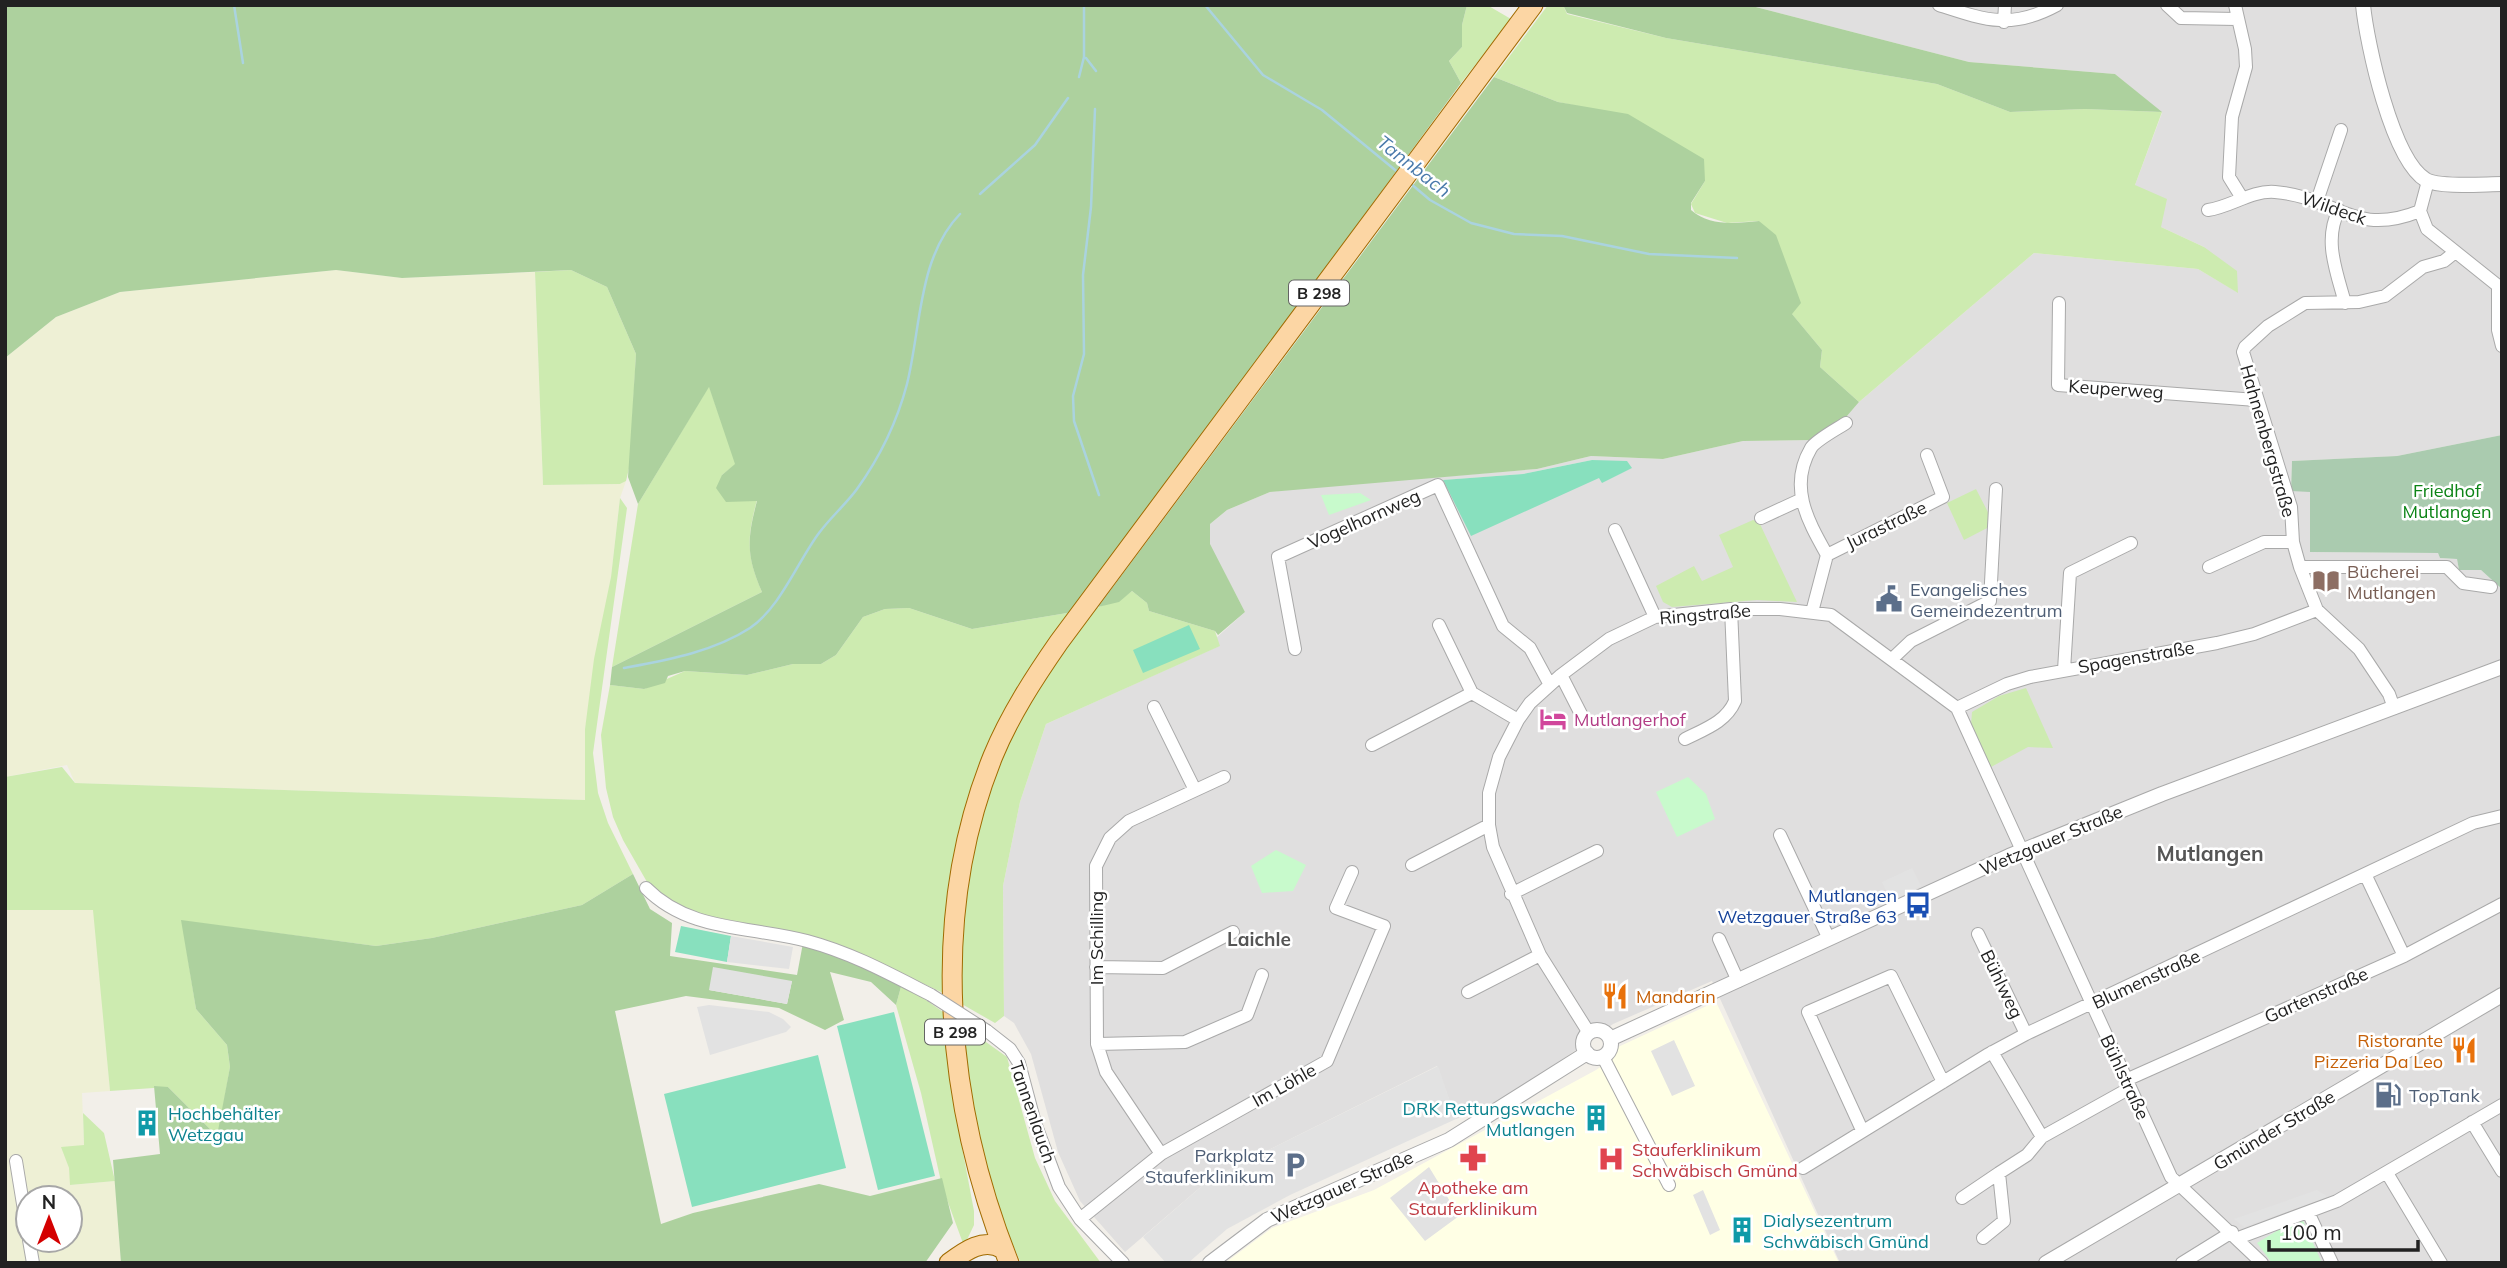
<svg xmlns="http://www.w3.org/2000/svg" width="2507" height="1268" font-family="Mulish,sans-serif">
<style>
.residential{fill:#e0dfdf;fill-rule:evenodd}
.education{fill:#ffffe5}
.farmland{fill:#eef0d5;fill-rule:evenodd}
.grass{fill:#cdebb0}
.forest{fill:#add19e;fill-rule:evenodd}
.cemetery{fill:#aacbaf}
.park{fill:#c8facc}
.pitch{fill:#88e0be}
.parking{fill:#e2e2e2}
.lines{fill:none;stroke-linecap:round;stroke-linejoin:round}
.stream{stroke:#aad3df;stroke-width:2.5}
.minor-casing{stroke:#a9a9a9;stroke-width:14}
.tertiary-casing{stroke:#a9a9a9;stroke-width:16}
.primary-casing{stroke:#a06b00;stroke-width:21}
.minor{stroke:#fff;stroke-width:12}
.tertiary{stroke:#fff;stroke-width:14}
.primary{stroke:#fcd6a4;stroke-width:19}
.minor-bridge-casing{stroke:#a9a9a9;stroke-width:14;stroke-linecap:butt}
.minor-bridge{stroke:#fff;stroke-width:12}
.labels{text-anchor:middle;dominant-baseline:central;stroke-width:5;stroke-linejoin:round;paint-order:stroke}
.shield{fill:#fff;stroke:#646464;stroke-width:2}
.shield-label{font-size:16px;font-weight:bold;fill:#222}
.street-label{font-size:18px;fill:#222;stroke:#fff}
.park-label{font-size:18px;fill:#0c8416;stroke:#fff}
.education-label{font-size:18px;fill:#785e54;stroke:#fff;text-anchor:start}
.service-label{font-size:18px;fill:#4e5e75;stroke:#fff;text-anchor:start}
.hotel-label{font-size:18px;fill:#b23c85;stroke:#fff;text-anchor:start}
.transit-label{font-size:18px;fill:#164399;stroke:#fff;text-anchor:end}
.food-label{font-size:18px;fill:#c56008;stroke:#fff;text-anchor:start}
.culture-label{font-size:18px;fill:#0d838f;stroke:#fff;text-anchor:start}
.health-label{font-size:18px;fill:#be3a42;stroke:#fff;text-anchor:start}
.water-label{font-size:19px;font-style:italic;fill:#4a7aab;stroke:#fff}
.neighbourhood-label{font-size:19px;font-weight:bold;fill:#555;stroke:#fff}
.quarter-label{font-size:21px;font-weight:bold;fill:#555;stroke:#fff}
</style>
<rect width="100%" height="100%" fill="#f2efe9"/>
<path class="residential" d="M1748,5h754v430l-105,21 -105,5 -1,29 19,1v61l128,1 2,5 17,1 2,11h22l21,19v674h-662l-128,-282 -99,43 -113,79 -44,16 -19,-53 -227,113 -85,73 -45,-51 -22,-49 -27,-98 -17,-31 -10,-7 -1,-130 17,-84 26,-78 173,-78 -4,-7 30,-27 -36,-68 1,-20 17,-14 43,-18 41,-5 226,-18 54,-13 72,3 80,-18 70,-1 28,-17 18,-21 175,-149 164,16 39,23 -33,-45 -43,-20 -26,-42 27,-72 -47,-39 -146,-12zM1592,460l39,8 -28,14 -4,-5 -155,3 79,-6z"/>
<path class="education" d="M1713,1003l4,1 122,259h-614l47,-35 102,-38 222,-120 18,-12 4,-11z"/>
<path class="farmland" d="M336,270l66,8 133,-6 8,213 77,-1 6,-3 -6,17 -9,79 -26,152v71l-510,-17 -8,-18 -62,12v-419l51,-41 64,-25z
M5,910h89l16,181 -28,2 2,53 -22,2 7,20 2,17 44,-4 6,82h-116zM28,1198h42v42h-42z"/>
<path class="grass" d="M1467,5h20l24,14 -50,64 -12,-22 13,-14v-22z
M1548,5h15l4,9 99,24 271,46 73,28 75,-3 77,3 -27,73 32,14 -6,28 43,20 33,24 1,22 -40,-24 -164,-16 -175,149 -39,-35 2,-17 -31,-37 -32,-92 -32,2 -32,-10 -4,-9 14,-23 -113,-72 -34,-7 -64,-25z
M571,270l36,17 29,67 -6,110 -4,17 -6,3 -77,1 -8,-213z
M709,386l27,78 -14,11 35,25c-10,38 -11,55 5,92l-150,75 26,-163z
M1976,489l15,29v8l-27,14 -17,-37z
M620,498l7,10 -34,245 5,40 10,30 25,51 -51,31 -150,33 -56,8 -194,-25 14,88 31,36 3,22 -12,70 -50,-50 -58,4 -17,-181h-88v-133l57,-10 13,16 510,17v-71l9,-70 17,-82z
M1753,520l6,2 38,80 -40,-2 -85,7 -9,-5 -7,-16 38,-20 8,15 31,-14 -14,-32z
M1132,591l15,12 2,8 66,20 5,15 -174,78 -26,78 -17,84 1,130 -9,7 -35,-20c4,-128 16,-215 85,-325 9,-15 17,-32 28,-46 6,-7 18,-22 26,-25 14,-6 21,-6 33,-16z
M909,608l63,21 101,-17 -58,84 -69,228 -3,69 -86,-41 -73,-21 -90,-18 -16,-7 -27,-17 -28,-49 -10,-23 -7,-29 -5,-53 9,-50 34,4 41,-18 62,4 46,-11h28l15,-9 27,-38 22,-8z
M2026,688l27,60 -25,-1 -37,20 -20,-42 1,-13 27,-16z
M902,983l41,29 9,82 22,117v14l-10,21 -22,-60 -21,-93 -25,-88z
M962,1025l45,32 28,101 20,43 46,62h-80c-35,-75 -52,-156 -59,-238z
M83,1113l21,20 11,48 -45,4 -1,-17 -8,-21 23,-2z"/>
<path class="forest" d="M5,5h1462l-5,20v22l-13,14 12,22 -388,529 -101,17 -63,-21 -24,1 -22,8 -27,38 -15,9h-28l-46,11 -62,-4 -17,5 -3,7 -21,6 -34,-4 2,-18 150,-75c-16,-36 -15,-53 -5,-91l-31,1 -10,-14 6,-13 13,-11 -26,-77 -71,117 -10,-27 8,-123 -29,-67 -36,-17 -169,8 -66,-8 -216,22 -64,25 -51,41z
M1563,5h185l221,57 146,12 47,38 -77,-3 -75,3 -73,-28 -271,-46 -99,-25z
M1494,77l64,25 70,12 76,45 1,22 -14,22v7c19,17 45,13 68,11l17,14 25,68 -9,11 30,36 -2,17 39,35 -18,21 -28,17 -70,1 -80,18 -72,-3 -54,13 -267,23 -43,18 -17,14v20l35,68 -27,23 -3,-4 -66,-20 -2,-8 -15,-12 -13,11 -21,5z
M633,874l17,35 22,14 -2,33 127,19 6,-32 99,40 -6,22 -25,-23 -41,-10 14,48 -19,10 -46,-22 -93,-12 -71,15 46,213 32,-11 126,-29 51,12 72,-18 11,45 -28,40h-804l-8,-103 47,-6 -6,-68 14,1 49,49 13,-69 -3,-22 -31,-36 -15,-89 195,26 56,-8 150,-33zM792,981l-5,23 -78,-14z"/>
<path class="cemetery" d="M2502,435v154l-21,-19h-22l-2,-11 -17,-1 -2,-5 -128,-1v-60l-19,-1 1,-30 105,-5z"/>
<path class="park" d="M1360,493l11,7 -42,15 -8,-20z
M1688,777l18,17 9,25 -38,18 -21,-45z
M1276,850l30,15 -13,26 -31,2 -11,-27z
M2301,1216l21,47h-50l-15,-20z"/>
<path class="pitch" d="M1592,460l35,1 5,7 -30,15 -3,-5 -128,58 -28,-56 80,-6z
M1189,625l11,24 -57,24 -10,-23z
M681,926l50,10 -4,26 -52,-10z
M894,1012l41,164 -57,14 -41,-164z
M818,1055l28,113 -154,39 -28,-113z"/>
<path class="parking" d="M1912,868l9,18 -30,15 -9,-19z
M731,936l62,11 -4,22 -62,-7z
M713,967l79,14 -5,23 -78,-14z
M709,1005l60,7 14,7 8,8 -5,5 -76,23 -13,-48z
M1674,1040l21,46 -23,10 -21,-45z
M1438,1066l18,53 -166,76 -63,34 -39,34h-22l-23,-26 67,-58z
M1429,1167l30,49 -34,25 -35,-43z
M1703,1190l17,40 -10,5 -17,-40z
M2317,1190l11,7 -84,30 -10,-8z"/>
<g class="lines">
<path class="stream" d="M234,5l9,58
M1205,5l58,70 59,35 78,64
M1086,58l10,13
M1079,77l5,-20v-52
M1095,109l-4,98 -8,68 1,79 -11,42 1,25 25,74
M1410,183l20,17 41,23 43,11 48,2 87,18 88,4
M980,194l55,-49 33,-47
M624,668c43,-8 89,-16 126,-40 30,-20 48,-67 69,-95 11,-15 27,-29 38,-44 23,-32 40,-67 50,-105 14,-56 11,-127 53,-170"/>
<g class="minor-casing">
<path id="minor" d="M1939,5c46,15 72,25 118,0
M2167,5l14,13 56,1
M2235,5l10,44 1,18 -14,50 -3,60 13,21
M2004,22l1,-17
M2428,181l-8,30 7,18 75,60
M2317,201l24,-71
M2208,210c23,-3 43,-20 67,-18 62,5 78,46 145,19
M2339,210c-16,30 -2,63 6,93
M2498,289v41l4,16
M2059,303l-1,82 198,15
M1761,518l39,-18
M1615,530l40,87
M1827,555l116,-58 -16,-42
M2209,567l55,-25h29
M2300,567h147l16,16 28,4
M1812,612l15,-57c-19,-34 -39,-68 -16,-107 5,-8 26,-19 35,-25
M1439,625l33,68 46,27
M1295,649l-17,-92 160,-72 65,141 27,22 20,37
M1892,659l19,-18 79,-40 6,-112
M2064,670l6,-97 61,-30
M1561,675l23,45
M1154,707l41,83
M1957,708l50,-24 23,-7 187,-34 37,-9 63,-24
M2394,708l-5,-14 -30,-45 -42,-39 -17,-43 -7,-25 -2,-35 -48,-155 2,-5 23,-21 37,-23 54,-1 26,-6 38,-29 21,-6 10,-8
M1685,739c20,-10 41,-17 50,-38l-4,-92
M1372,745l100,-52
M1780,835l49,104
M1412,865l77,-40
M2366,876l38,80
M646,888c43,44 105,38 161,53 45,12 83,33 124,54
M1511,894l86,-43
M1978,934l48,100
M1719,939l19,42
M1096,967l67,1 70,-36
M1468,992l72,-37
M987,1031l23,18 9,14 16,60 24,64 21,32 43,44
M1589,1033l-49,-78 -47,-108 -4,-22v-32l10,-36 19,-37 12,-17 31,-28 48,-36 46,-22 76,-8h49l51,6 126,93 214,469 91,86
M1097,1044l88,-2 62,-27 15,-40
M1992,1052l50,85
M1603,1057l66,128
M2126,1080l278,-124 98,-52
M2472,1122l30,49
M1862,1130l-54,-118 83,-36 52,106
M1161,1154l-55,-82 -9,-28 -1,-178 14,-28 19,-17 95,-44
M16,1161l12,74
M1803,1168l184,-113 39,-21 447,-211 29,-7
M2387,1173l54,90
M1962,1198l37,-25
M2308,1212l24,51
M1080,1219l81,-65 166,-93 57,-135 -48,-18 16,-36
M1983,1238l21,-17 -5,-48 28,-18 15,-18 88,-49
M2238,1238l99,-37 165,-96
M29,1240l4,23
M2182,1263l50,-31"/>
</g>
<g class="tertiary-casing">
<path id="tertiary" d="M2363,5c4,39 29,155 63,175 15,8 58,4 76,4
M1583 1044a14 14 0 1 1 28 0a14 14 0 1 1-28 0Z
M1610,1039l399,-183 153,-62 340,-127
M1210,1263l57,-43 182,-80 138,-87
M2046,1263l456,-268"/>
</g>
<g class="primary-casing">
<path id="primary" d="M949,1263c16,-12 35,-26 54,-14
M1009,1263c-63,-158 -81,-346 -16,-507 17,-41 41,-78 66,-114l474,-637"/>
</g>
<use href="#minor" class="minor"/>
<use href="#tertiary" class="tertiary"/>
<use href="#primary" class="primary"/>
<g class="minor-bridge-casing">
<path id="minor-bridge" d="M931,995l56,36"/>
</g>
<use href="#minor-bridge" class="minor-bridge"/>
</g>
<defs>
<g id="library-bare" transform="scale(2.1)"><path d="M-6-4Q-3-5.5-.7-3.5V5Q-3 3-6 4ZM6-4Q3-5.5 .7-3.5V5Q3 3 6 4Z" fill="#8d6e63" stroke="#fff" stroke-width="2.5" paint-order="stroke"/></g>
<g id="civic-bare" transform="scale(2.1)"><path d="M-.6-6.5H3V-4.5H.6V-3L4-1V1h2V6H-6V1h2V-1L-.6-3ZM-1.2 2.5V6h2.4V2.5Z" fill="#5c6f8a" stroke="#fff" stroke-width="2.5" paint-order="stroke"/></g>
<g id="hotel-bare" transform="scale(2.1)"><path d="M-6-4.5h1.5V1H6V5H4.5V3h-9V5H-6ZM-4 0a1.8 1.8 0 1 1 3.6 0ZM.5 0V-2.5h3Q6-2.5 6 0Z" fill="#d1479c" stroke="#fff" stroke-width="2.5" paint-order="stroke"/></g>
<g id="bus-bare" transform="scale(2.1)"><path d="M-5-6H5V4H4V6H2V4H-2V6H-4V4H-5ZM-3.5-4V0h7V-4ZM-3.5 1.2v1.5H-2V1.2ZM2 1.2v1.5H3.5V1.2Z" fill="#1a4fb4" stroke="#fff" stroke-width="2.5" paint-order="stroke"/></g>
<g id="restaurant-bare" transform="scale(2.1)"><path d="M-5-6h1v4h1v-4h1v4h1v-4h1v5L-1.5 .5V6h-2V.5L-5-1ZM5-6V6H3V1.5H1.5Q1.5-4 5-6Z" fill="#e8710a" stroke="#fff" stroke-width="2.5" paint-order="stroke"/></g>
<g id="fuel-bare" transform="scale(2.1)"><path d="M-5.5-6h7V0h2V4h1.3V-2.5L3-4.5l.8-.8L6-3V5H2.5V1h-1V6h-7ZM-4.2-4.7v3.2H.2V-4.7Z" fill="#5c6f8a" stroke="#fff" stroke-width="2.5" paint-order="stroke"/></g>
<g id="building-bare" transform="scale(2.1)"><path d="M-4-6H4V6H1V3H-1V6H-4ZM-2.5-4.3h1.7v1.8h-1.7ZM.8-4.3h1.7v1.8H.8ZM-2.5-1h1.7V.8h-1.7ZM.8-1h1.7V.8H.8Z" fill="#0f9aa8" stroke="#fff" stroke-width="2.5" paint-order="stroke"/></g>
<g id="pharmacy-bare" transform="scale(2.1)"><path d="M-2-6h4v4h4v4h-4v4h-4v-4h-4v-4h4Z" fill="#e0444e" stroke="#fff" stroke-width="2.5" paint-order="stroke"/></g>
<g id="hospital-bare" transform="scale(2.1)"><path d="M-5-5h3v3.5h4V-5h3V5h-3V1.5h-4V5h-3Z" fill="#e0444e" stroke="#fff" stroke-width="2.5" paint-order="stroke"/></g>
<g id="parking-bare" transform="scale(2.1)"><path d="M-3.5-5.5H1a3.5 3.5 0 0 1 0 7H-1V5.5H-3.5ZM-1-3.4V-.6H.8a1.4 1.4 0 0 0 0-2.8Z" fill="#5c6f8a" stroke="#fff" stroke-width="2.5" paint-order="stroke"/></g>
</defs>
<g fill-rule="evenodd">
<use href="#library-bare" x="2326" y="581"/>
<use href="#civic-bare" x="1889" y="599"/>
<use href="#hotel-bare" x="1553" y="719"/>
<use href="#bus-bare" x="1918" y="905"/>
<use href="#restaurant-bare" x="1615" y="996"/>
<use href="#restaurant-bare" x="2464" y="1050"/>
<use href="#fuel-bare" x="2388" y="1095"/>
<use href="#building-bare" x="1596" y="1118"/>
<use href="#building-bare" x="147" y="1123"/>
<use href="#pharmacy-bare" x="1473" y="1158"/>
<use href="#hospital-bare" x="1611" y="1159"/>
<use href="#parking-bare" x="1295" y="1165"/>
<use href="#building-bare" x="1742" y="1230"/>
</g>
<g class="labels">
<g class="shield">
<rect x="1289" y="280.5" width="60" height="25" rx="5"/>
<rect x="925" y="1019.5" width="60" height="25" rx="5"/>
</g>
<g class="shield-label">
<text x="1319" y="293">B 298</text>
<text x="955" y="1032">B 298</text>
</g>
<g class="street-label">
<text transform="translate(2334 208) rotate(19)">Wildeck</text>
<text transform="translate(2116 389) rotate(4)">Keuperweg</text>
<text transform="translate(2268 441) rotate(74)">Hahnenbergstraße</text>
<text transform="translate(1364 519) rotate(-24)">Vogelhornweg</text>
<text transform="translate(1886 525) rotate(-26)">Jurastraße</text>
<text transform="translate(1705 614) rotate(-5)">Ringstraße</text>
<text transform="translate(2136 657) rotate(-10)">Spagenstraße</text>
<text transform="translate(2051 840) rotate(-23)">Wetzgauer Straße</text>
<text transform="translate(1096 938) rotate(-90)">Im Schilling</text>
<text transform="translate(2146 979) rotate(-25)">Blumenstraße</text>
<text transform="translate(2002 984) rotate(64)">Bühlweg</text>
<text transform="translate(2316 995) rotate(-24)">Gartenstraße</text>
<text transform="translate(2125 1077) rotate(65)">Bühlstraße</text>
<text transform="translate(1284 1085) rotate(-29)">Im Löhle</text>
<text transform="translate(1033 1112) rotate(71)">Tannenlauch</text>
<text transform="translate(2274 1130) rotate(-31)">Gmünder Straße</text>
<text transform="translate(1342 1187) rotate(-24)">Wetzgauer Straße</text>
</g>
<g class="park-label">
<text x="2447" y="490">Friedhof<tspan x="2447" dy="21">Mutlangen</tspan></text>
</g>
<g class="education-label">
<text x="2347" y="571">Bücherei<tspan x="2347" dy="21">Mutlangen</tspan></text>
</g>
<g class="service-label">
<text x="1910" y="589">Evangelisches<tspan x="1910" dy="21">Gemeindezentrum</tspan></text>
<text x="2409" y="1095">TopTank</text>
<text x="1274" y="1155" text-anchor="end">Parkplatz<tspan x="1274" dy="21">Stauferklinikum</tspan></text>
</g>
<g class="hotel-label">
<text x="1574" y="719">Mutlangerhof</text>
</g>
<g class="transit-label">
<text x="1897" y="895">Mutlangen<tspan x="1897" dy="21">Wetzgauer Straße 63</tspan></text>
</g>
<g class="food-label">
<text x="1636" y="996">Mandarin</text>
<text x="2443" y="1040" text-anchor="end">Ristorante<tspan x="2443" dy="21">Pizzeria Da Leo</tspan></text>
</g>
<g class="culture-label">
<text x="1575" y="1108" text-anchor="end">DRK Rettungswache<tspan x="1575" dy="21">Mutlangen</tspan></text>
<text x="168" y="1113">Hochbehälter<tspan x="168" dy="21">Wetzgau</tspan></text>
<text x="1763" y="1220">Dialysezentrum<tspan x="1763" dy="21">Schwäbisch Gmünd</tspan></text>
</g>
<g class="health-label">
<text x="1632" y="1149">Stauferklinikum<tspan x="1632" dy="21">Schwäbisch Gmünd</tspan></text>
<text x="1473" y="1187" text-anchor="middle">Apotheke am<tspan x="1473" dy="21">Stauferklinikum</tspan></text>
</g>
<g class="water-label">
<text transform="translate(1414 166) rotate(38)">Tannbach</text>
</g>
<g class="neighbourhood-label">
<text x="1259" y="939">Laichle</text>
</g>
<g class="quarter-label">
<text x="2210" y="853">Mutlangen</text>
</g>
</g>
<rect width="2507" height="1268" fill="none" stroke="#222222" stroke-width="14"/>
<g transform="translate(49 1219)"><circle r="33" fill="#ffffff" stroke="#a7a7a7" stroke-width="2"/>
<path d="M0-5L12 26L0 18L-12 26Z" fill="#d40000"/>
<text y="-10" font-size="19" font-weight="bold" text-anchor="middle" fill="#222222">N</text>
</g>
<path d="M2269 1240v10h149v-10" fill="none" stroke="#222222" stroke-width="3.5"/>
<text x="2280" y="1240" font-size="21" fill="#222222" stroke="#ffffff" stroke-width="5" paint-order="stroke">100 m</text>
</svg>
